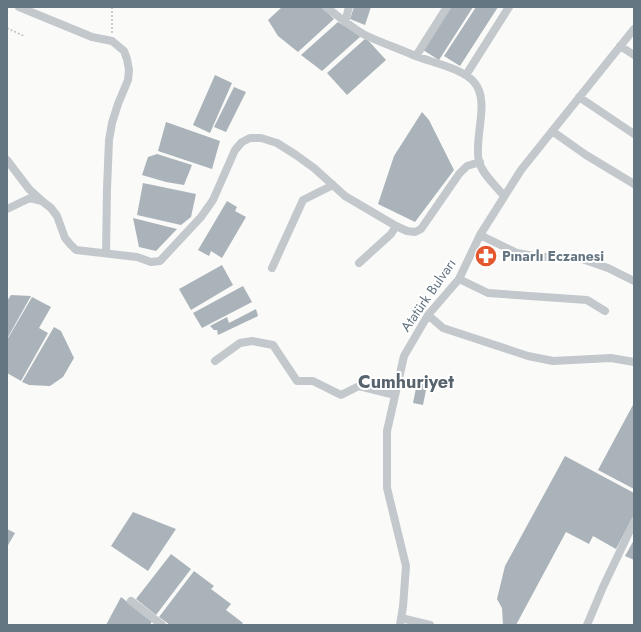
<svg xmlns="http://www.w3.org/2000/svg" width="641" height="632" font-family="Jost,sans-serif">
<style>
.building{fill:#aab3b9}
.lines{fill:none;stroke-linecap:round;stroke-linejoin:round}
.path{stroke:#bbbfc2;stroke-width:1.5;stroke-dasharray:2 2;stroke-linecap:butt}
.minor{stroke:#c3c8cc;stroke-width:8}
.labels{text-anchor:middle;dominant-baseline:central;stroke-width:4;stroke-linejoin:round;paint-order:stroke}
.poi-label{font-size:14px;font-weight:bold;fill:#657683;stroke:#fff;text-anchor:start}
.street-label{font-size:14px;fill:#657683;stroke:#fff}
.district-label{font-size:18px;font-weight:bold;fill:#57646e;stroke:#fff}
</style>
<rect width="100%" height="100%" fill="#fafaf8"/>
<path class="building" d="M282,7h40l12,12 -36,33 -20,-16 -10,-16z
M354,7h17l-6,18 -15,-6z
M451,7h22l-34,53 -16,-10z
M476,7h22l-38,59 -16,-10z
M338,22l23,14 -39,35 -21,-16z
M366,38l20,22 -39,35 -20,-22z
M215,75l17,8 -22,50 -17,-8z
M234,87l12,5 -20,40 -12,-5z
M422,112l7,8 25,50 -39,52 -37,-18 16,-48z
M166,122l54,19 -8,28 -54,-18z
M157,154l35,11 -8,20 -18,-3 -24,-7 6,-18z
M143,183l53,11 -5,23 -10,8 -44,-10z
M227,201l10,6 -2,4 11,6 -24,41 -11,-7 -2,5 -11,-6z
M133,218l44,11 -21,22 -17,-4z
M222,265l11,20 -42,25 -12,-21z
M243,286l9,16 -50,26 -9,-15z
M11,295l20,1 -24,43v-38z
M32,297l19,10 -12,21 9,5 -27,48 -14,-8v-33z
M256,309l2,7 -40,19 -1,-5h-3l-4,-4 17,-9 2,6z
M54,327l7,4 13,27 -11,19 -13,9 -21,-1 -7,-3z
M418,378l10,2 -5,25 -10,-2z
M634,403v86l-36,-19z
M565,456l69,37v22l-18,34 -23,-13 -4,8 -23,-12 -50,93h-13l-1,-17 -5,-9 8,-33z
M133,512l43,17 -28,42 -37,-25z
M7,529l8,4 -8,14z
M634,540v20l-9,-4z
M171,554l20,15 -35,46 -20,-16z
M194,571l20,15 -3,3 20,15 -5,6 17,13 -2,2h-71l-11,-8z
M121,597l31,24 -2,4h-44z"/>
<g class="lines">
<path class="path" d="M7,28l17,8
M112,33v-26"/>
<path class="minor" d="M19,7l73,30 20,4 12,10 3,8 2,11 -1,10 -10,24 -6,19 -3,17 -2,49 -1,64
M326,7c12,9 24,19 37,27 16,8 34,14 50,21 17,7 49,13 61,27 17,19 -1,57 5,80 4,13 17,24 25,34
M345,22l4,-15
M620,46l14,9
M416,56l31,-49
M466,75l43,-68
M579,97l55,37
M552,131l34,24 48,29
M7,160l22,29 12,11
M7,209l23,-11 12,3 9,7 6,8 8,22 5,6 6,6 61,7 14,5 9,-1 41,-44 12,-17 22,-50 7,-8 8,-4h11l16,5 19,12 18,13 31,28 51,30 11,5 8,1 6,-3 38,-55 8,-8 13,-4
M480,235l37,18 22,4h37l32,11 26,13
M359,263l32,-29 5,-8
M272,268l31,-68 30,-15
M459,279l29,14 99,7 18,11
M428,315l15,13 85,28 25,5 58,-3 23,4
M215,361l25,-18 12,-2 21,4 24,36h16l28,14 18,-9 36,9
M131,601l31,24
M401,618l29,7
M400,625l3,-18 3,-41 -19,-78v-57l17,-75 24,-41 31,-36 21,-44 41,-65 113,-141
M587,625l16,-38 31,-65"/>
</g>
<defs>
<g id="pharmacy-disc" transform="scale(1.15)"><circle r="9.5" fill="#e4572e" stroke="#fff"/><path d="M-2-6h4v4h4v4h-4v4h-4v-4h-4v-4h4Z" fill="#fff"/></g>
</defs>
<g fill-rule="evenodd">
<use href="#pharmacy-disc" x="486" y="256"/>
</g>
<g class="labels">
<g class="poi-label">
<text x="502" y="256">Pınarlı Eczanesi</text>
</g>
<g class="street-label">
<text transform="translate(428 295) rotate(-55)">Atatürk Bulvarı</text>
</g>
<g class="district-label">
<text x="406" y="382">Cumhuriyet</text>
</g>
</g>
<rect width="641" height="632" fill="none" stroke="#657683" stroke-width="16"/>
</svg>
